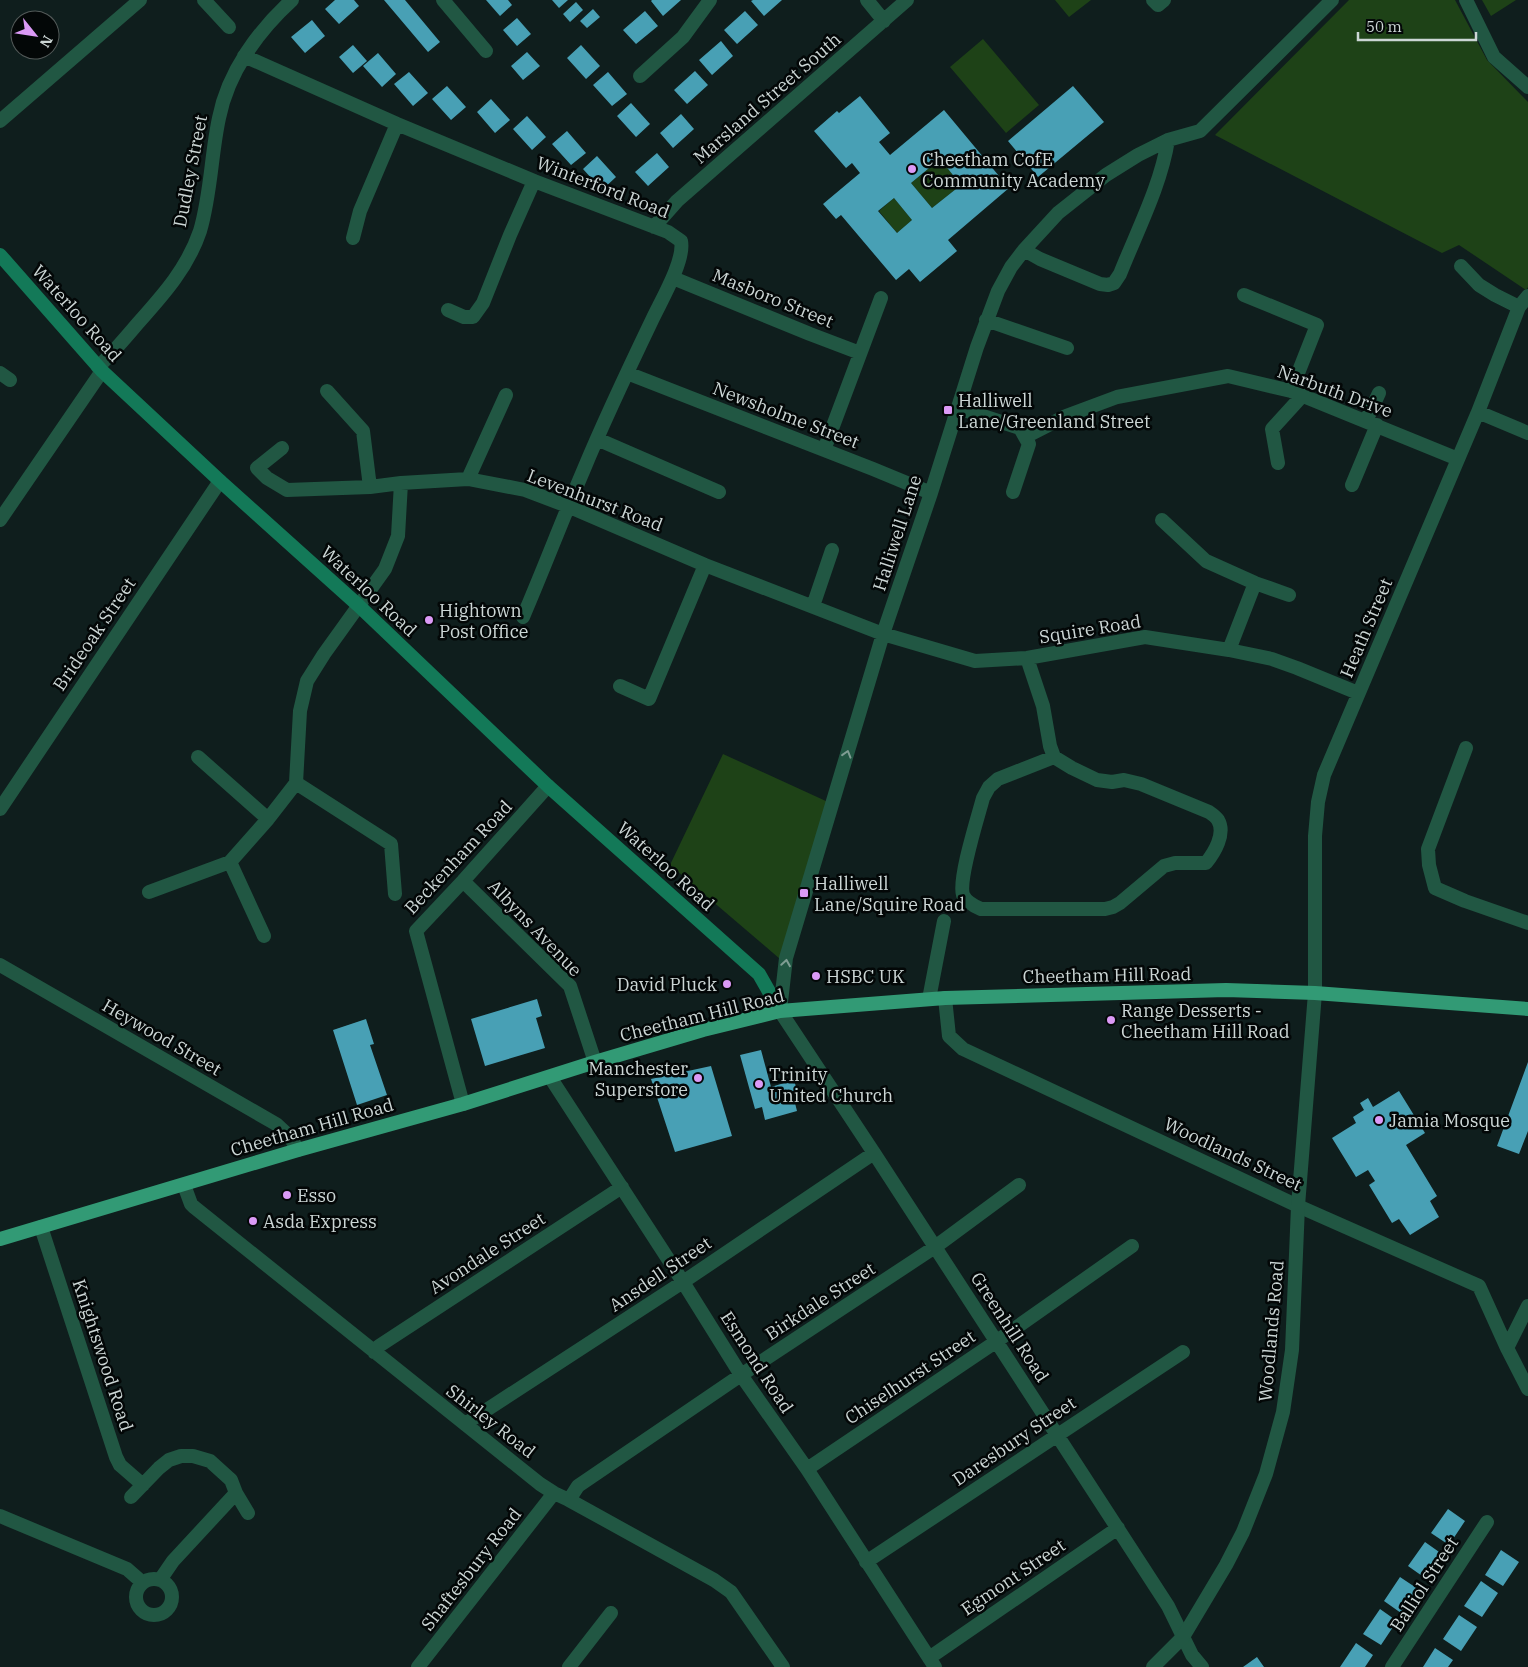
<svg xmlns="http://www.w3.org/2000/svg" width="1528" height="1667" font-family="'IBM Plex Serif',serif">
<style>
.green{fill:#1e4217}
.building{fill:#48a0b5;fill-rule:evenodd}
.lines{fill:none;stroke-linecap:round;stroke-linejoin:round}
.minor{stroke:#215743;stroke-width:14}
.tertiary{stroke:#215743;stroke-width:14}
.secondary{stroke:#137958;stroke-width:14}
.trunk{stroke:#329a75;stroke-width:14}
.oneway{stroke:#7f9d93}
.poi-dot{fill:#db9af6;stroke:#030707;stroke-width:2}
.labels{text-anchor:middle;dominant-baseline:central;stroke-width:5;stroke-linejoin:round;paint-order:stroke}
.street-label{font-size:18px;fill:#ccd6d5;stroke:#030707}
.poi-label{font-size:18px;fill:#ccd6d5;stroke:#030707;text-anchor:start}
</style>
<rect width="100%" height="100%" fill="#0f1e1d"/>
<path class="green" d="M1055,0h36l-22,17z
M1349,0h106l32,60 41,42v185l-2,3 -67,-45 -17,8 -227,-118z
M1482,0h34l-25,16z
M983,39l56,66 -33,28 -56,-66z
M940,159l21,26 -29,23 -21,-25z
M894,198l18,22 -15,13 -18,-22z
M723,754l105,48 -48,157 -110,-94z"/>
<path class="building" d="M335,0h19l5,6 -20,18 -14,-15z
M384,0h21l35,42 -12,10z
M486,0h22l4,5 -12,11z
M552,0h16l-9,8z
M652,0h29l-18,16 -12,-15z
M753,0h29l-18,16 -13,-15z
M576,2l7,8 -13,12 -7,-8z
M593,9l7,8 -13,11 -7,-7z
M645,11l13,15 -22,18 -13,-14z
M745,11l13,14 -21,19 -13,-14z
M517,18l14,16 -14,12 -14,-16z
M312,20l13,16 -20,17 -14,-16z
M721,41l12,15 -21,19 -13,-15z
M353,45l14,16 -14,12 -14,-16z
M581,45l19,21 -14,13 -19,-21z
M527,52l13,14 -17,14 -12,-14z
M378,53l18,21 -14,13 -19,-21z
M695,71l13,14 -21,19 -13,-14z
M409,72l19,21 -15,13 -19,-22z
M608,72l19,22 -15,12 -19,-21z
M447,86l19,21 -15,13 -19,-21z
M1073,86l31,36 -66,55 -30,-36z
M860,96l30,37 -11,9 11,13 54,-45 65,78 -61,52 9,11 -37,31 -11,-13 -13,11 -55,-65 -5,4 -13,-15 37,-31 -8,-10 -6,5 -32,-37 23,-20 2,2zM940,159l21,26 -29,23 -21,-25zM894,198l18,22 -15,13 -19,-22z
M491,99l19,21 -15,13 -18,-21z
M631,103l19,21 -14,13 -19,-21z
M681,114l13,15 -21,19 -13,-15z
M527,116l19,21 -14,13 -19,-21z
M567,131l19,22 -15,12 -19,-21z
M657,153l12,14 -21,19 -13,-14z
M597,156l19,21 -14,13 -19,-21z
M537,999l5,17 -6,2 9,30 -60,18 -14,-47z
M366,1019l8,25 -4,1 17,50 -30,10 -24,-75z
M761,1050l10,37 23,-7 5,17 -5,2 3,12 -32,9 -3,-13 -7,2 -15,-54z
M1528,1062v69l-9,23 -22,-8z
M711,1066l21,70 -57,16 -24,-73z
M1399,1091l26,42 -19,12 31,51 -7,5 9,16 -29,18 -11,-16 -7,4 -23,-38 6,-4 -7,-11 -12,7 -24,-39 24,-15 -3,-6 11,-7 -4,-7 8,-5 5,9z
M1448,1509l17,12 -16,24 -18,-12z
M1425,1542l17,12 -17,24 -17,-12z
M1501,1550l18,12 -16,24 -18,-11z
M1400,1577l18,12 -17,24 -17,-12z
M1481,1581l17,12 -16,24 -18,-11z
M1380,1609l17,12 -16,24 -18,-11z
M1459,1615l18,12 -16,24 -18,-12z
M1356,1643l17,12 -8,12h-25z
M1435,1648l18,12 -5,7h-25z
M1257,1657l7,10h-21z"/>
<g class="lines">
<path class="minor" d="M204,0l25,27
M443,0l43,51
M867,0l17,21
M1153,0l5,5 6,-5
M1466,0l28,57 34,30
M244,56l153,68 137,57 134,51 13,9c4,19 -19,58 -28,77 -24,50 -48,100 -69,151 -21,49 -40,99 -61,148
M640,76l43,-39 27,-37
M0,121l140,-121
M654,227l23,-26 230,-201
M353,238l7,-27 37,-87
M1024,250l16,9 60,25 8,1 6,-2 6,-9c17,-43 41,-89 48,-134
M1461,266l18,19 16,10 24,12
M673,278l137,56 50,19
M1244,295l73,30 -26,66
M448,310l16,7h9l10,-14 27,-68 24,-54
M986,320l81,28
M98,367c15,-14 28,-30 41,-45 25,-28 49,-55 61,-91 11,-37 11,-76 19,-113 9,-46 39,-87 73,-118
M0,373l10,7
M627,373l246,96 58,24
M327,391l36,40 7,56
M958,408l62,20 9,16 -16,48
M1478,412l50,21
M1366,421l13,-28
M1025,437l41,-21 51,-19 111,-21 63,15 167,68
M597,439l122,53
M282,448l-25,20 10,10 20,12 83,-3 31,-4 67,-4 57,11 45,17 135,58 178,69 92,27 52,-3 118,-21 84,13 43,9 25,9 61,25
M824,450l57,-152
M1278,463l-6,-34 30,-33
M468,479l38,-84
M1352,485l25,-60
M0,520l102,-149
M1162,520l44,41 49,22 34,12
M813,606l19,-56
M1229,650l26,-67
M1027,658l16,48 7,40 4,11 18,11 25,12 15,2 12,-2 17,4 68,28c3,2 7,5 9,8 8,14 -4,33 -12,43h-31l-11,3 -44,37 -7,4 -8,2h-124c-7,-3 -15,-7 -18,-14 -5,-16 15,-78 20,-97l6,-11 9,-8 56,-22
M620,686l29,13 56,-134
M1466,748l-38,101 1,16 6,23 30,13 63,22
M198,757l70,62
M296,783l95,61 4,50
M0,809l220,-328
M230,862l34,74
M463,881l107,105 25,76
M149,892l81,-30 38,-43 28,-36 4,-72 7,-30 17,-27 61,-85 13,-33 3,-53
M0,965l276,159 14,13 8,13
M1315,993v-157l3,-34 6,-27 154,-363 41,-105 9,-11
M945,998l4,38 14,13 335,157 181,80 28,62 21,41
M929,999l15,-78
M550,1077l133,205 58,93 66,94 128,198
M463,1104l-47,-173 47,-50 85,-95
M184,1185l7,19 3,3 346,277 14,9 15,7 145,80 17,12 52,75
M41,1227l75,230 4,8 23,20
M1507,1348l21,-42
M374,1352l5,-6 243,-159
M465,1424l218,-142 191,-129
M807,1469l190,-128 135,-95
M131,1497l28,-29 10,-8 12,-4h12l17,5 21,19 5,13 12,20
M569,1500l9,-14 163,-111 194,-128 84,-62
M0,1516l127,53 16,14
M866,1562l317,-210
M136 1597a18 18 0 1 1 36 0a18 18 0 1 1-36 0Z
M160,1580l13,-19 63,-68
M929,1658l189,-130
M418,1667l136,-174
M569,1667l42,-54
M1202,1667l-10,-12 -24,-49 -294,-453 -94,-142 6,-53 97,-324 48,-141 46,-146 21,-56 13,-24 13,-17 34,-37 48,-38 32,-20 30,-15 32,-9 132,-131
M1392,1667l95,-145"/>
<path class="tertiary" d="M1153,1667l30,-30 43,-72 17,-33 23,-58 17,-62 9,-62 6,-144 17,-213"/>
<path class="secondary" d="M0,255l102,116 118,110 138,124 190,181 211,188 21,37"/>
<path class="trunk" d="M0,1239l298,-89 165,-46 132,-42 108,-32 77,-19 165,-13 281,-8 89,3 213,16"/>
</g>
<defs><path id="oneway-chevron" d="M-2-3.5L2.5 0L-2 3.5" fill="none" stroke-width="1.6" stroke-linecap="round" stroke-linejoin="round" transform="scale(1.25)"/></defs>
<g class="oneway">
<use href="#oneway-chevron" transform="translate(847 754) rotate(-73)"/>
<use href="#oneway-chevron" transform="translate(786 963) rotate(-81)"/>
</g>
<g class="poi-dot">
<circle cx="912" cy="169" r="5"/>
<rect x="943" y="405" width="10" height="10" rx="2.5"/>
<circle cx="429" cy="620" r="5"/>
<rect x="799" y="888" width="10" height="10" rx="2.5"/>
<circle cx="816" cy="976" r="5"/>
<circle cx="727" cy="984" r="5"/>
<circle cx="1111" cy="1020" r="5"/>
<circle cx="698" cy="1078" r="5"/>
<circle cx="759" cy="1084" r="5"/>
<circle cx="1379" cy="1120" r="5"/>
<circle cx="287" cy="1195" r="5"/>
<circle cx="253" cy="1221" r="5"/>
</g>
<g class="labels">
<g class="street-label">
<text transform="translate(767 98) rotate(-41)">Marsland Street South</text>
<text transform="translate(190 171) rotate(-79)">Dudley Street</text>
<text transform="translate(603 187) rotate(21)">Winterford Road</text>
<text transform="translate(773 298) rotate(22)">Masboro Street</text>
<text transform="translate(77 313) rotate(48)">Waterloo Road</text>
<text transform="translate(1335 391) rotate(20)">Narbuth Drive</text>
<text transform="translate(786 415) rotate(21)">Newsholme Street</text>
<text transform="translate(595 500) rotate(21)">Levenhurst Road</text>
<text transform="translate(897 533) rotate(-72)">Halliwell Lane</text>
<text transform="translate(369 591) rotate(43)">Waterloo Road</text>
<text transform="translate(1366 628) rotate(-67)">Heath Street</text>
<text transform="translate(1090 629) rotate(-9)">Squire Road</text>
<text transform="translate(94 634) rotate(-56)">Brideoak Street</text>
<text transform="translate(458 857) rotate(-47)">Beckenham Road</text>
<text transform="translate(666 866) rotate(42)">Waterloo Road</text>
<text transform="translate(535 928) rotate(46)">Albyns Avenue</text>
<text transform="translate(1107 975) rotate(-1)">Cheetham Hill Road</text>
<text transform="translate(702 1015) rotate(-14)">Cheetham Hill Road</text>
<text transform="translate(162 1037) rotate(30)">Heywood Street</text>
<text transform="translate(312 1127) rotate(-16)">Cheetham Hill Road</text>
<text transform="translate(1233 1154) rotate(25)">Woodlands Street</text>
<text transform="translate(487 1253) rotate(-33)">Avondale Street</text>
<text transform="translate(660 1274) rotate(-34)">Ansdell Street</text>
<text transform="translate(820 1301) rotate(-33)">Birkdale Street</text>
<text transform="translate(1010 1327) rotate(57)">Greenhill Road</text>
<text transform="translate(1271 1331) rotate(-85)">Woodlands Road</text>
<text transform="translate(103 1355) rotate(72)">Knightswood Road</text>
<text transform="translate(757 1362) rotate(57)">Esmond Road</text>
<text transform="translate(910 1377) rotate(-34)">Chiselhurst Street</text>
<text transform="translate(491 1421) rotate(38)">Shirley Road</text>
<text transform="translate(1014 1441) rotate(-34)">Daresbury Street</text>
<text transform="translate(471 1569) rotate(-52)">Shaftesbury Road</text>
<text transform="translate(1013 1577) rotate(-34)">Egmont Street</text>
<text transform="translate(1424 1584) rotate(-57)">Balliol Street</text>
</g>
<g class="poi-label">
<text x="922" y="159">Cheetham CofE<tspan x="922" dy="21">Community Academy</tspan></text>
<text x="958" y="400">Halliwell<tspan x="958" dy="21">Lane/Greenland Street</tspan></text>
<text x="439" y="610">Hightown<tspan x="439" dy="21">Post Office</tspan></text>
<text x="814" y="883">Halliwell<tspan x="814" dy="21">Lane/Squire Road</tspan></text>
<text x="826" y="976">HSBC UK</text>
<text x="717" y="984" text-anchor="end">David Pluck</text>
<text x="1121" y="1010">Range Desserts -<tspan x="1121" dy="21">Cheetham Hill Road</tspan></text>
<text x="688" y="1068" text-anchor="end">Manchester<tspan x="688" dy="21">Superstore</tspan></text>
<text x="769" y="1074">Trinity<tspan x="769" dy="21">United Church</tspan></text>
<text x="1389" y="1120">Jamia Mosque</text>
<text x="297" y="1195">Esso</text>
<text x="263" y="1221">Asda Express</text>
</g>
</g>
<g transform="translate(35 35) rotate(120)"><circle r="24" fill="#030707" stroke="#535a59"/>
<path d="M0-4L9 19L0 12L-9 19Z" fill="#db9af6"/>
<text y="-8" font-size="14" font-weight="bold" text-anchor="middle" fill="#ccd6d5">N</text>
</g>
<path d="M1358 32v8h118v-8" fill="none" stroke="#ccd6d5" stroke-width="2.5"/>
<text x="1366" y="32" font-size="15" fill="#ccd6d5" stroke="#030707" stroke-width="4" paint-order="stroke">50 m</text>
</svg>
